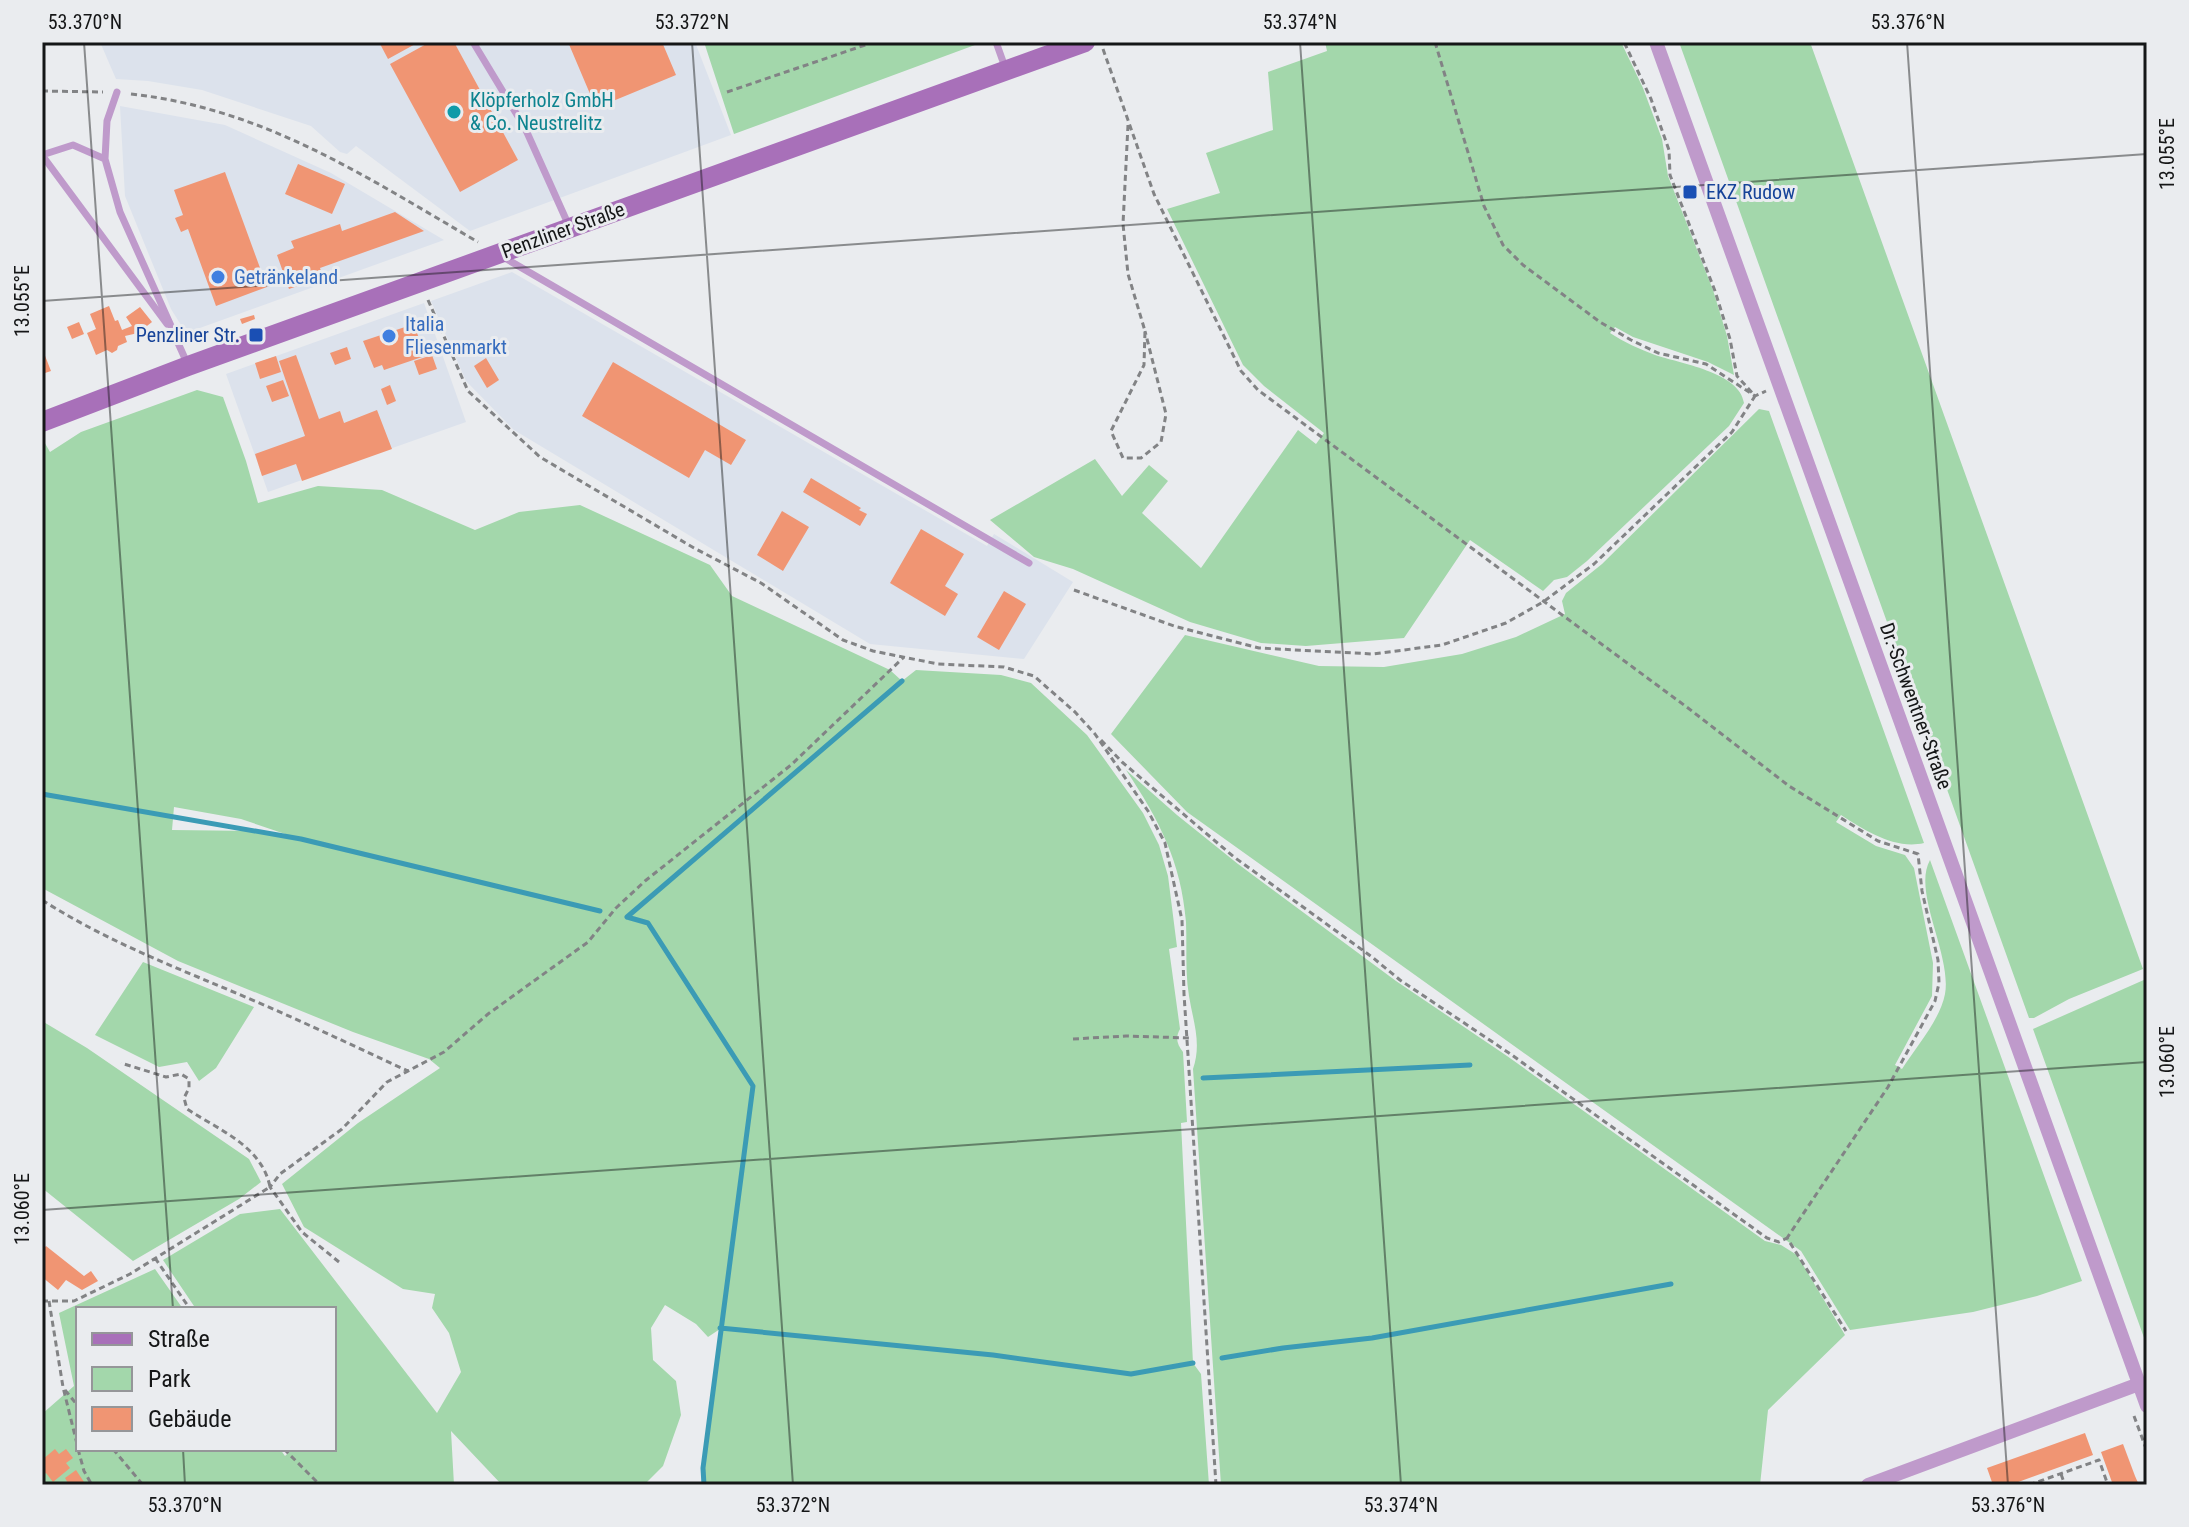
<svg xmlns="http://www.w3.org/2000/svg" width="2189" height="1527" font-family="'Roboto Condensed',sans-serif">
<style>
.built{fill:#dce2ec}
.green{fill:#a3d7ab;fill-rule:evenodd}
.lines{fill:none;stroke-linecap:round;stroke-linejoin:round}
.stream{stroke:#3b9bb5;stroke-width:5}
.building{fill:#f09573}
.path{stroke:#828385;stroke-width:3;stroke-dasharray:6 4;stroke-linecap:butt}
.lane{stroke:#bf9acb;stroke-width:7}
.street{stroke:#bf9acb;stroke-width:14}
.secondary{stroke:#a870b9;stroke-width:20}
.ticks{fill:none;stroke:#151617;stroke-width:2;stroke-opacity:0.45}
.culture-dot{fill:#0f9aa8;stroke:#eaecef;stroke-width:3}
.transit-dot{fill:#1a4fb4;stroke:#eaecef;stroke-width:3}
.shop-dot{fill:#3f7fe0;stroke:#eaecef;stroke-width:3}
.labels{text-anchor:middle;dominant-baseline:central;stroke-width:6;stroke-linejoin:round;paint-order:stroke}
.culture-label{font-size:20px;fill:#0d838f;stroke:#eaecef;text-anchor:start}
.transit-label{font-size:20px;fill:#164399;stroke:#eaecef;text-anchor:start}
.street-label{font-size:20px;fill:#151617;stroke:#eaecef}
.shop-label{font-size:20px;fill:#366cbe;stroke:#eaecef;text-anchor:start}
.neatline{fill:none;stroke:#151617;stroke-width:3}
.ticks-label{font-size:20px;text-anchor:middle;fill:#151617}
</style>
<rect width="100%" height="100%" fill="#eaecef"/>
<path class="built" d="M100,42h595l36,93 -261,96 -114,-85 -9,8 -7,-2 -29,-26 -109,-36 -54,-9 -32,-2z
M120,106l105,19 106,48 113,67 -258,93 -15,-24 -46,-113z
M512,272l475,274 7,-12 79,48 -49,77 -154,-15 -356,-214 -48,-49 -35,-80z
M424,303l42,119 -198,70 -42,-118z"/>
<path class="green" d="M704,42h279l-249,92z
M1325,42h296l22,46 19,51 6,37 45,114 14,46 7,39 -26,-13 -75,-25 -18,-10 -5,6c14,9 29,16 45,22 23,8 85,17 89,48l-15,23 -142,135 -20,16 -13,3 -11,11 -73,-51 -66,98 -98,8 -45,-3 -71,-21 -117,-53 -39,-12 -44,-37 105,-61 27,37 27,-31 19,16 -26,32 59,55 97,-138 18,14 8,-11 -60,-47 -21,-21 -76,-156 53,-16 -14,-40 67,-23 -5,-58 59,-21z
M1679,42h131l333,927 -74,30 -35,19h-5z
M197,390l26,7 23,64 12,42 60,-17 64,4 93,40 44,-18 61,-7 130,60 22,31 158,74 12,11 14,-11 85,5 30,8 56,52 56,78 16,32 9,31 9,71 -8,2 11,80c-5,9 -3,15 3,23l4,70 -6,1 12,240 8,11 8,111h-505l-1,-17 17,-139 -12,8 -12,-13 -31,-19 -14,23 2,32 23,21 5,34 -18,51 -19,19h-142l-51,-54 3,54h-412v-71l32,-28 -15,-73 96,-44 28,40h-105v140h202l5,7 7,-7h42v-140h-138l-33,-49 77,-46 40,-5 157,204 24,-41 -12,-39 -17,-25 3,-14 -32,-5 -99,-62 -22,-43 76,-61 82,-55 -11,-9 -76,-27 -175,-71 -136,-73v-450l8,14 31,-20zM174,807l67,12 53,18 -40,-6 -82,-1z
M1759,409l10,2 155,432c-29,7 -60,-13 -83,-28l-5,7 40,24 29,9 9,13 19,95 -1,33 -37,69 7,4c14,-22 38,-49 43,-75 7,-39 -33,-102 -15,-134l152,421 -45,15 -64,16 -123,18 -49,-79 -614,-439 -76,-78 74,-99 134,31 65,1 78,-13 54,-17 49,-23 -3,-13 4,-8 36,-29z
M1126,770l51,45 61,49 158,117 111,75 258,185 16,4 16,10 48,80 -77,75 -8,75h-539l-28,-416c9,-26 0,-48 -4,-73 -4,-24 -2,-49 -3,-74 -5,-61 -27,-102 -60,-152z
M143,962l111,45 -38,61 -17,13 -12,-19 -28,5 -64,-32z
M2146,979l1,2v365l-114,-317z
M42,1021l45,27 162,111 12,23 -22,17 -106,62 -91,-73z"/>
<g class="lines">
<path class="stream" d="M42,794l259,45 299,72
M627,917l21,6 105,163 -50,382 1,17
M627,917l275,-236
M1203,1078l267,-13
M720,1328l273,27 138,19 62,-11
M1222,1358l61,-10 89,-10 299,-54"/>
</g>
<path class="building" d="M379,42h40l-31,17z
M430,42h24l64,118 -58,32 -70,-128z
M568,42h94l14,33 -80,33z
M298,164l47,20 -13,30 -47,-20z
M225,172l42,115 -51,19 -28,-77 -7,3 -6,-14 8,-3 -9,-25z
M395,212l29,19 -104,37 3,9 -34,12 -12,-34 17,-7 -3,-7 49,-17 2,7z
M109,306l6,15 3,-1 4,10 10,-4 -6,-9 14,-10 12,15 -14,11 -13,3 2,6 -9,4 -1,4 -5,3 -5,-3 -11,5 -9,-22 9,-4 -6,-15z
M254,315l1,4 -13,5 -2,-5z
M79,322l5,12 -12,5 -5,-12z
M414,324l11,32 -41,14 -2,-5 -8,3 -11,-27z
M347,347l4,12 -16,6 -5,-12z
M42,348l9,23 -9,3z
M296,355l23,64 21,-8 4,12 33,-13 15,39 -90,32 -6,-17 -34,12 -7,-22 50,-18 -26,-75z
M432,355l5,14 -18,6 -5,-14z
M276,356l5,16 -21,7 -5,-16z
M486,358l13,22 -12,8 -13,-22z
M613,362l133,78 -15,25 -26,-15 -16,28 -107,-62z
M283,380l6,16 -17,6 -6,-16z
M390,385l6,16 -9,4 -6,-16z
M811,478l50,30 -2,2 8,4 -7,12 -57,-34z
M782,511l27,16 -26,44 -26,-16z
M921,529l43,25 -19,32 13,8 -13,22 -55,-33z
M1004,591l22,13 -27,46 -22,-13z
M46,1246l38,30 7,-5 7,10 -16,9 -16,-10 -8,10 -16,-13v-26z
M2085,1433l8,22 -83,30h-17l-6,-17z
M2123,1444l12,32 4,9h-26l-12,-33z
M55,1449l4,5 7,-5 7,9 -7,5 4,5 -17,14 -7,-9 -4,2v-15z
M76,1470l10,15h-17l-4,-7z"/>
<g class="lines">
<path class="path" d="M1435,42l49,164 19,39 20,20 77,57 31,18 27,13 48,11 49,32 11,-5
M1103,49l51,145 87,177 17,19 430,318 101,78 89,55 40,13 4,37 16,69 1,23 -4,18 -47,86 -101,151
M42,91l61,1
M727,92l147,-50
M131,94c134,15 233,82 347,148
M1128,125l-5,99 5,50 17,57 -1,34 -33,66 12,27h18l20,-16 5,-28 -21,-83
M428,300l40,91 72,66 154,91 67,35 82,57 30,11 65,13 66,3 30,9 41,36 20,22 53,77 17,32 17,77 2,74 32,491
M1074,590l100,36 85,22 114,6 69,-9 64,-22 37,-21 51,-38 138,-132 23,-36 -18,-20 -7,-37 -15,-48 -45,-116 -1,-25 -18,-51 -27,-57
M1101,740l21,22 112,95 138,100 28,23 109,73 258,185 12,4 8,-4 59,93
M42,900c71,45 139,69 215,102 51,22 101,46 151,69
M1073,1039l53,-3 63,2
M155,1258l35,51
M339,1262l-37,-30 -32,-45 10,-13 62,-45 45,-47 57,-30 44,-38 100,-72 28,-34 29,-27 146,-116 113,-108
M42,1301h32l56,-27 140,-87c-8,-41 -51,-57 -83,-78l-3,-11 5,-10v-9l-8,-5 -15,3 -45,-14
M49,1301l14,86 15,61
M65,1390l13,16
M2134,1416l13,35
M78,1449l6,22 8,14
M113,1449l30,36
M284,1449l36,36
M2061,1474l4,11
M2029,1485l70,-25 9,25"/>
<path class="lane" d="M473,42l52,86 44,98
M996,42l10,28
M42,155l31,-10 32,14 15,53 56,125
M42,155l125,169
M105,159l2,-38 10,-29
M503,257l526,306
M174,334l13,29"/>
<path class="street" d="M1656,42l491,1364
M1868,1485l271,-101"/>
<path class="secondary" d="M42,422l146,-56 897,-324"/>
</g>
<path class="ticks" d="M84,42l89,1267M692,42l101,1443M1300,42l101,1443M1907,42l101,1443M42,301l2105,-147M42,1210l2105,-148M183,1449l2,36"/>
<circle class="culture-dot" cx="454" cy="112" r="8"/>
<g class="transit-dot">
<rect x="1682" y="184" width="16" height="16" rx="4"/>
<rect x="248" y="327" width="16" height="16" rx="4"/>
</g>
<g class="shop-dot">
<circle cx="218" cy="277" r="8"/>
<circle cx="389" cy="336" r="8"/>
</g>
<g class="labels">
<g class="culture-label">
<text x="470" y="100">Klöpferholz GmbH<tspan x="470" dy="23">&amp; Co. Neustrelitz</tspan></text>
</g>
<g class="transit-label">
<text x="1706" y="192">EKZ Rudow</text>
<text x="240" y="335" text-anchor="end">Penzliner Str.</text>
</g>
<g class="street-label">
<text transform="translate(563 230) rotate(-20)">Penzliner Straße</text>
<text transform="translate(1916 706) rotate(70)">Dr.-Schwentner-Straße</text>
</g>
<g class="shop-label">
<text x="234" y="277">Getränkeland</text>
<text x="405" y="324">Italia<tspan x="405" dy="23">Fliesenmarkt</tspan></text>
</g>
</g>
<rect width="2189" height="1527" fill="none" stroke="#eaecef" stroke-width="88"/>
<rect x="76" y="1307" width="260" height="144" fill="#eaecef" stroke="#959699" stroke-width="2"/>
<rect x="92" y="1333" width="40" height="12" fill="#a870b9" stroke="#959699" stroke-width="2"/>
<text x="148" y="1347" font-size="24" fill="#151617">Straße</text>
<rect x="92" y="1367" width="40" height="24" fill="#a3d7ab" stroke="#959699" stroke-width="2"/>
<text x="148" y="1387" font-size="24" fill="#151617">Park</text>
<rect x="92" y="1407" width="40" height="24" fill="#f09573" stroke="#959699" stroke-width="2"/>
<text x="148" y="1427" font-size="24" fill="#151617">Gebäude</text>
<rect x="44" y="44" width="2101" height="1439" class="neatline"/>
<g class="ticks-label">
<text x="85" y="29">53.370°N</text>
<text x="692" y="29">53.372°N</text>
<text x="1300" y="29">53.374°N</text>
<text x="1908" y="29">53.376°N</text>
<text transform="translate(2167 154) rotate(-90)" y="7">13.055°E</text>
<text transform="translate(22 301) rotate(-90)" y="7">13.055°E</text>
<text transform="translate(2167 1062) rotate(-90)" y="7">13.060°E</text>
<text transform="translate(22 1209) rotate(-90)" y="7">13.060°E</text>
<text x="185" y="1512">53.370°N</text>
<text x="793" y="1512">53.372°N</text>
<text x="1401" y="1512">53.374°N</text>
<text x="2008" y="1512">53.376°N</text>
</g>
</svg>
